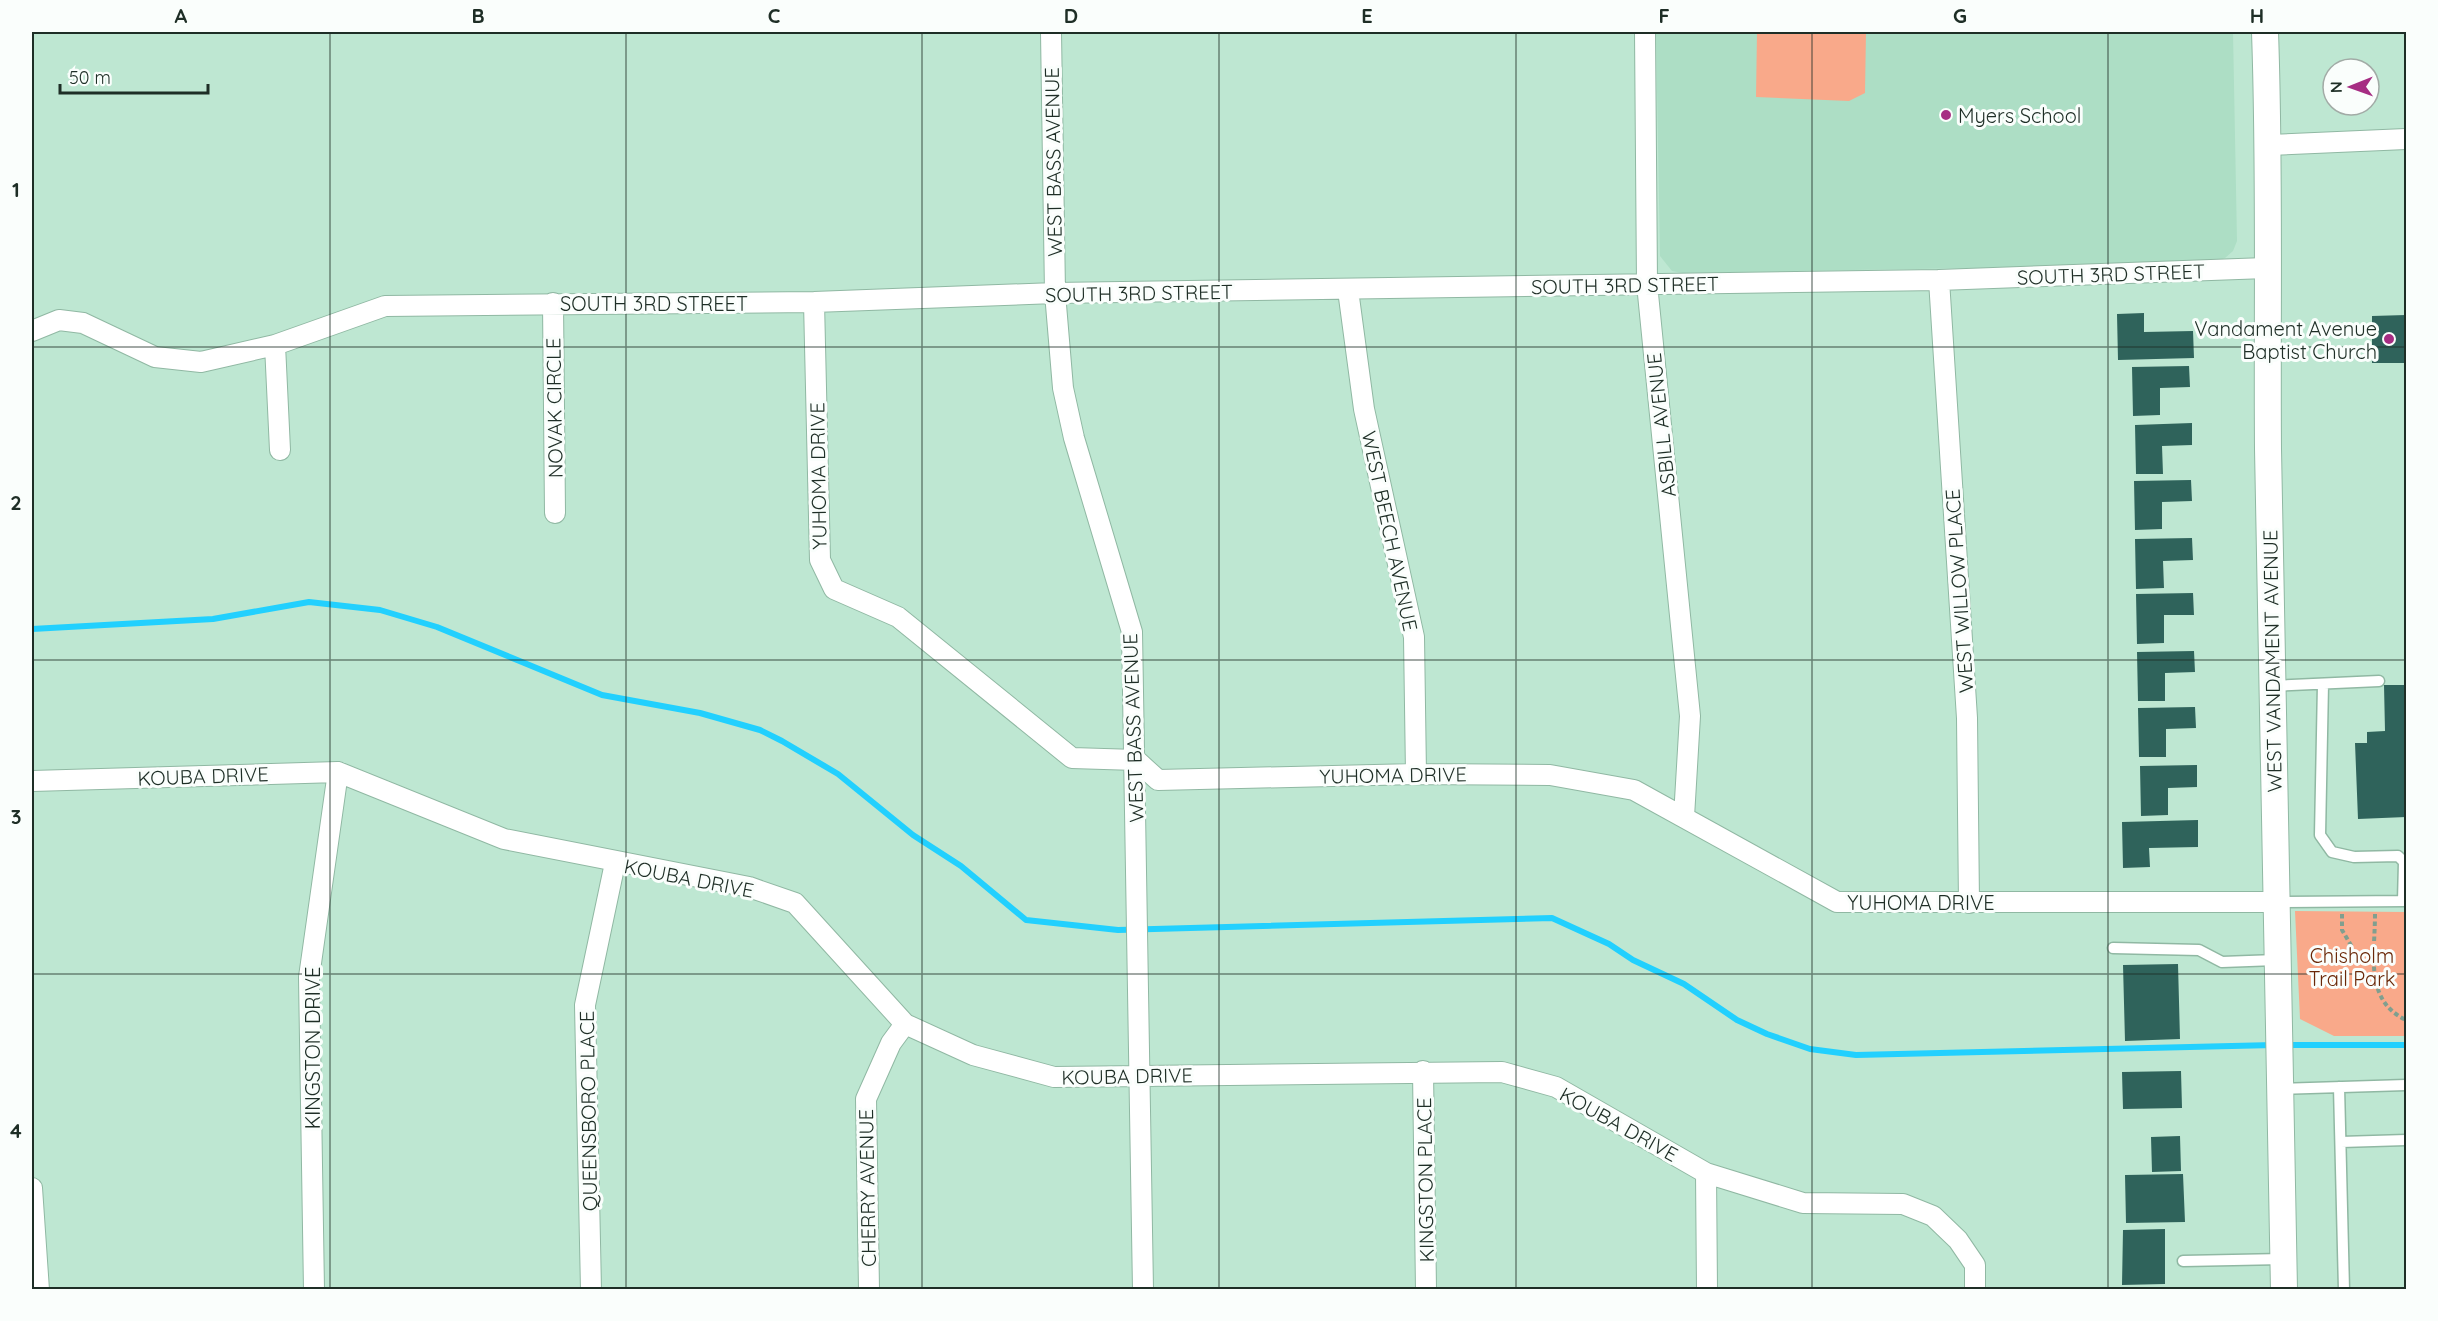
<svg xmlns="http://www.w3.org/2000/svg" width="2438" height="1321" font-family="Quicksand,sans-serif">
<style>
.built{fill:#addec5}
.green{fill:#f9a98a}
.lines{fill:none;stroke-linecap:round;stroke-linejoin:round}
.stream{stroke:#22d0fe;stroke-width:6}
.building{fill:#2f635b}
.service-casing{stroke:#90b8a3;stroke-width:13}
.minor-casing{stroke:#90b8a3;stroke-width:22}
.tertiary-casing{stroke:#90b8a3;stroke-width:28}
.path{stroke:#809f8f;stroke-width:4;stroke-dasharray:4.5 3;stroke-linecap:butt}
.service{stroke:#fff;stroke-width:10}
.minor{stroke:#fff;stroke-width:20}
.tertiary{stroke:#fff;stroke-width:26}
.grid{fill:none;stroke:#1e2e26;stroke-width:1.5;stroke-opacity:0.55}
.poi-dot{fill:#a62d83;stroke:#fafefc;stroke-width:2}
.labels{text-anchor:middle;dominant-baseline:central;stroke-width:6;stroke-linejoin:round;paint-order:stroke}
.poi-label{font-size:20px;fill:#1e2e26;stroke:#fafefc;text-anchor:start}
.street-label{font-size:20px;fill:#1e2e26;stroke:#fafefc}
.park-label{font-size:20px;fill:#6a2808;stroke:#fafefc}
.neatline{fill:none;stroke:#1e2e26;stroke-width:2}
.grid-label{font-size:20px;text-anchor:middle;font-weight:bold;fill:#1e2e26}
</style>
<rect width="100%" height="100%" fill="#bee7d2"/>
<path class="built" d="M1656,32h577l4,209 -4,10 -8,7 -17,6 -526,9 -10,-2 -12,-15z"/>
<path class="green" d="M1757,32h109l-1,61 -16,8 -93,-4z
M2295,911l111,1v124h-72l-34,-17z"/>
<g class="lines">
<path class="stream" d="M32,629l181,-10 96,-17 71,8 57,17 165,68 98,18 60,17 22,11 56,33 75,61 48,31 65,54 92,10 434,-12 57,26 24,16 51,24 53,36 30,14 43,15 46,6 418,-10
M2284,1045h122"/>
</g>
<path class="building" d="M2144,313v19l49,-1 1,27 -76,2 -1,-46z
M2406,315v48h-34v-47z
M2189,366l1,21 -30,1v27l-27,1 -1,-49z
M2192,423v22l-30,1 1,28h-27l-1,-49z
M2191,480l1,21 -30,1v27l-27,1 -1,-49z
M2192,538l1,22 -30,1 1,27 -28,1 -1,-50z
M2193,593l1,22h-30v28l-27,1 -1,-50z
M2194,651l1,21 -30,1v28h-27l-1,-49z
M2384,685h22v132l-48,2 -3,-76h12v-11l18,-1z
M2195,707l1,21 -30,1v28h-27l-1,-49z
M2197,765v22l-29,1v27l-27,1 -1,-50z
M2198,820v27l-49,1 1,19 -27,1 -1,-46z
M2178,964l2,75 -55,2 -2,-76z
M2181,1071l1,37 -59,1 -1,-37z
M2180,1136l1,35 -29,1 -1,-35z
M2183,1174l2,48 -59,1 -1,-48z
M2165,1229v55l-43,1 1,-55z"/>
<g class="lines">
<g class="service-casing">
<path id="service" d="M2323,684l-3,151 12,17 22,5 44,-1 6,6 -1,39
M2272,686l107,-5
M2275,902l131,-1
M2113,948l86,2 23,12 54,-2
M2339,1087l5,203
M2279,1089l127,-4
M2341,1142l65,-2
M2183,1261l100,-2"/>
</g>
<g class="minor-casing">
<path id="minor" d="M1051,32l4,261 8,95 11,50 58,194 11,658
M1645,32l2,252 43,432 -6,101
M2269,145l137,-6
M1939,280l28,438 2,185
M1348,290l16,119 50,228 2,137
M814,302l6,258 14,29 64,28 174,141 64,2 22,20 258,-6 134,1 84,15 203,112h438
M553,303l2,210
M32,331l27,-11 24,3 72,34 46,5 74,-17 110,-39 429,-4 241,-9 884,-13 327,-12
M275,345l5,105
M32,781l306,-9 166,67 245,48 46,16 110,121 68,31 81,22 448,-5 54,15 150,86 97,30 100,1 30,12 25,24 17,25v25
M1423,1071l3,219
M1706,1173l1,117
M32,1188l7,102
M314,1290l-5,-313 29,-205
M591,1290l-6,-285 30,-142
M869,1290l-3,-191 25,-56 14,-19"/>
</g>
<g class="tertiary-casing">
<path id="tertiary" d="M2265,32c5,139 2,278 3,417 4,280 10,560 16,841"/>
</g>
<path class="path" d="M2342,914v16l10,17 -1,5 -9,1
M2375,914c0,41 -11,86 31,106"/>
<use href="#service" class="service"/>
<use href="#minor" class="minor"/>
<use href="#tertiary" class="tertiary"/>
</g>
<path class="grid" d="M330,32v1258M626,32v1258M922,32v1258M1219,32v1258M1516,32v1258M1812,32v1258M2108,32v1258M32,347h2374M32,660h2374M32,974h2374"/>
<g class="poi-dot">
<circle cx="1946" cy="115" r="6"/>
<circle cx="2389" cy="339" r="6"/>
</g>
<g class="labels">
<g class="poi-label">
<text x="1958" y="115">Myers School</text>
<text x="2377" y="328" text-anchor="end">Vandament Avenue<tspan x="2377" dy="23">Baptist Church</tspan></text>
</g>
<g class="street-label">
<text transform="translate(1053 162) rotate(-91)">WEST BASS AVENUE</text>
<text transform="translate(2111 274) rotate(-2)">SOUTH 3RD STREET</text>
<text transform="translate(1625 285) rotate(-1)">SOUTH 3RD STREET</text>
<text transform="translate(1139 293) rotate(-1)">SOUTH 3RD STREET</text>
<text x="654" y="303">SOUTH 3RD STREET</text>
<text transform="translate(554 408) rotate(-91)">NOVAK CIRCLE</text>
<text transform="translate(1661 425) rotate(-96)">ASBILL AVENUE</text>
<text transform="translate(818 476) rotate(-91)">YUHOMA DRIVE</text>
<text transform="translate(1390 531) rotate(78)">WEST BEECH AVENUE</text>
<text transform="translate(1959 591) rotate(-94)">WEST WILLOW PLACE</text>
<text transform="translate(2272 661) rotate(-91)">WEST VANDAMENT AVENUE</text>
<text transform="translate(1133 728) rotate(-92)">WEST BASS AVENUE</text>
<text transform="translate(1393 775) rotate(-1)">YUHOMA DRIVE</text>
<text transform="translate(203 776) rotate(-2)">KOUBA DRIVE</text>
<text transform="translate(689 878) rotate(11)">KOUBA DRIVE</text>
<text x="1921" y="902">YUHOMA DRIVE</text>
<text transform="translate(312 1048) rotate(-90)">KINGSTON DRIVE</text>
<text transform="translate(1127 1076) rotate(-1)">KOUBA DRIVE</text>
<text transform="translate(588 1111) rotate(-91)">QUEENSBORO PLACE</text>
<text transform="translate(1619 1124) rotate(29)">KOUBA DRIVE</text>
<text transform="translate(1425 1180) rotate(-91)">KINGSTON PLACE</text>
<text transform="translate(867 1188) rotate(-91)">CHERRY AVENUE</text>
</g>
<g class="park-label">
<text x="2352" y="955">Chisholm<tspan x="2352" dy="23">Trail Park</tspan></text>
</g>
</g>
<rect width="2438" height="1321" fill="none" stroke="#fafefc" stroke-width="66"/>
<g transform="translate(2351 87) rotate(269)"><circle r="28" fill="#fafefc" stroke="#a2aba6" stroke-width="1.5"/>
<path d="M0-4.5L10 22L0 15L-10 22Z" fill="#a62d83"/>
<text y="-9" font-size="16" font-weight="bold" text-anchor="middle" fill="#1e2e26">N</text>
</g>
<path d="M60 84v9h148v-9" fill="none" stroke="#1e2e26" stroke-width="3"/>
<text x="69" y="84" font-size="18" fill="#1e2e26" stroke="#fafefc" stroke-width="4.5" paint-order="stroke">50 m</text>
<rect x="33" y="33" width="2372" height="1255" class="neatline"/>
<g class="grid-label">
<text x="181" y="23">A</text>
<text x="478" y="23">B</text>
<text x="774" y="23">C</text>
<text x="1071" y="23">D</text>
<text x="1367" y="23">E</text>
<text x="1664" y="23">F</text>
<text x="1960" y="23">G</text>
<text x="2257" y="23">H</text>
<text x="16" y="197">1</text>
<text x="16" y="510">2</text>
<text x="16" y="824">3</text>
<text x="16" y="1138">4</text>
</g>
</svg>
